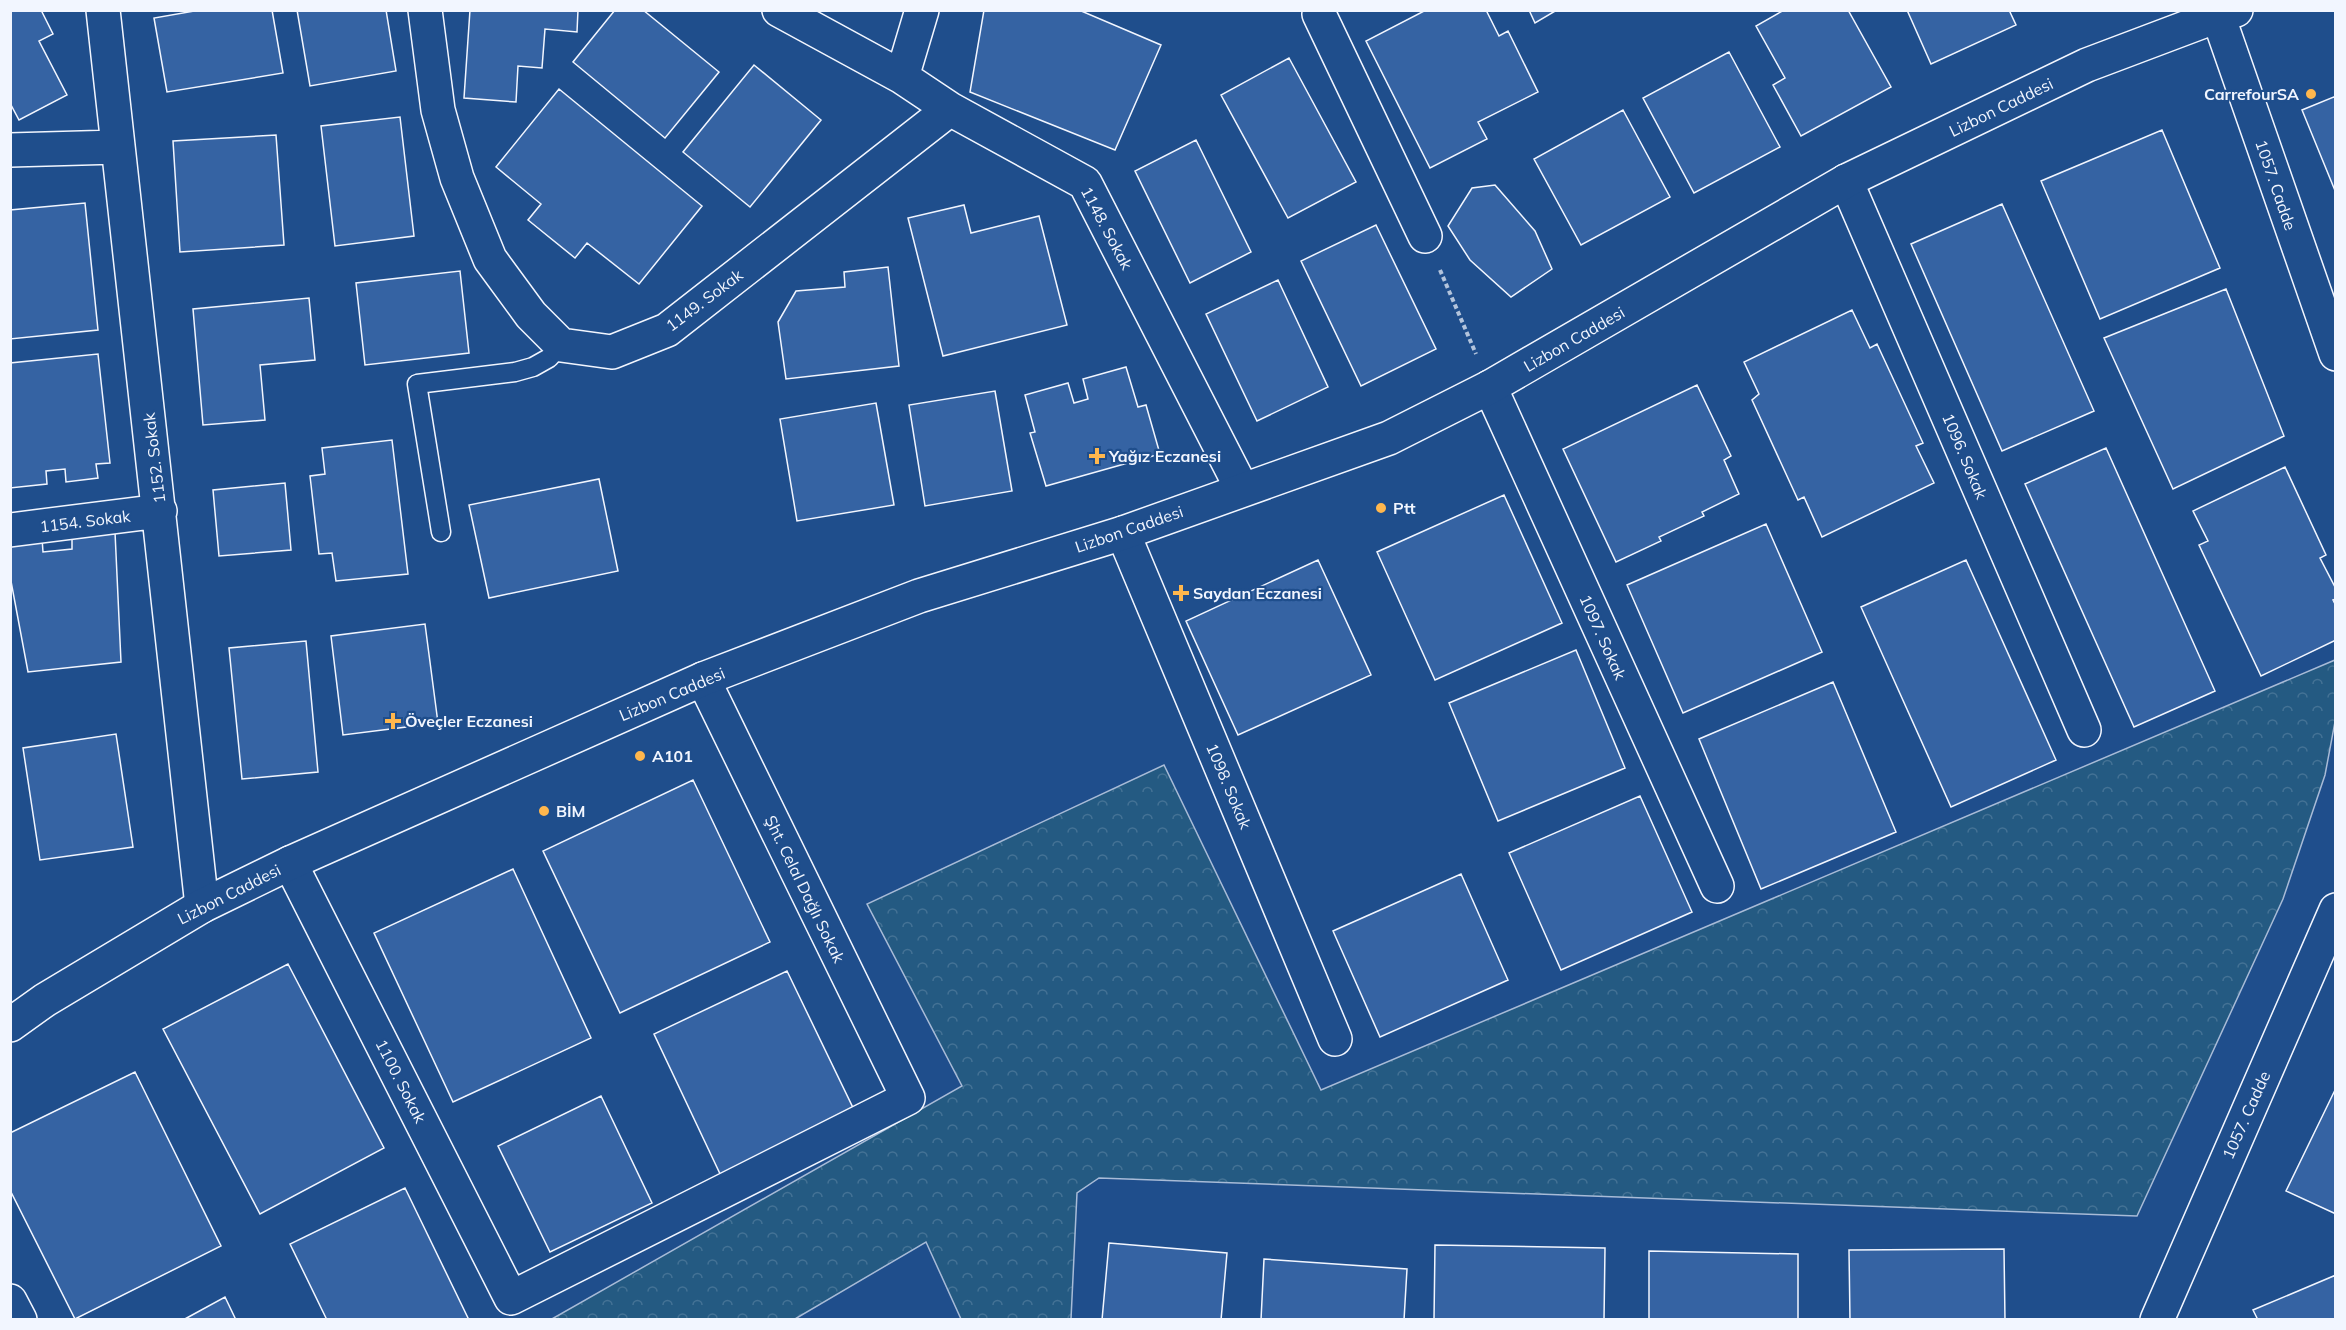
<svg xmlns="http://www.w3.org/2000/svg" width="2346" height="1330" font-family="Mulish,sans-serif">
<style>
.park{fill:url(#park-crowns);stroke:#a8bbd7;stroke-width:1.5}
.building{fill:#3563a3;stroke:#f2f6ff;stroke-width:1.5}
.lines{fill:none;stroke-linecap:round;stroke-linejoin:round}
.lane-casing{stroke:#f2f6ff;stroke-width:21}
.street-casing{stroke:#f2f6ff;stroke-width:36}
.secondary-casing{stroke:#f2f6ff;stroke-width:36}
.path{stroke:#b3c4dc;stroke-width:4;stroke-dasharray:4.5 3;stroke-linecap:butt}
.lane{stroke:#1f4e8c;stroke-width:18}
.street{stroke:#1f4e8c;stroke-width:33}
.secondary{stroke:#1f4e8c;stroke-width:33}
.poi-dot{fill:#ffb74d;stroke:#1f4e8c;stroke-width:2}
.labels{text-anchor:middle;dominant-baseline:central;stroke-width:4.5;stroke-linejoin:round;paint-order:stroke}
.poi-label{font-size:16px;font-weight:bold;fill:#f2f6ff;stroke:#1f4e8c;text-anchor:start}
.street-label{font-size:16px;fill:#f2f6ff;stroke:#1f4e8c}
</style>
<defs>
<pattern id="park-crowns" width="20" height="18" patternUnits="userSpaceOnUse" patternTransform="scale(1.5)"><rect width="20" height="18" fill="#245a82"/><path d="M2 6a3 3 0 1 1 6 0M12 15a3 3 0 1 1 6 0" fill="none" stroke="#447295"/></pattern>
</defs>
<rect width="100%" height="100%" fill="#1f4e8c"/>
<path class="park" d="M2335,660v62l-10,53 -42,124 -146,317 -1038,-38 -22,15 -6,126h-110l-35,-77 -131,77 -245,1 412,-234 -95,-182 297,-139 157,325z"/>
<path class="building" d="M10,10h31l12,24 -14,7 28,54 -48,25 -9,-17z
M200,10h72l11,63 -116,19 -13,-74z
M297,10h89l10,61 -86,15z
M470,10h108l-1,22 -32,-3 -3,39 -24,-2 -2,36 -52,-4z
M615,10h28l76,62 -54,66 -92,-76z
M984,10h95l82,35 -46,105 -145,-58z
M1426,10h60l13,26 9,-5 30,61 -60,30 9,17 -57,29 -64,-127z
M1529,10h28l-22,13z
M1784,10h64l43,77 -90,49 -28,-51 12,-7 -29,-52z
M1907,10h102l7,15 -85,39z
M1729,52l51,95 -86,46 -51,-95z
M1289,58l67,124 -68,36 -67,-123z
M754,65l67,55 -71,87 -67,-55z
M559,89l143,117 -63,78 -52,-41 -12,15 -47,-38 13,-16 -45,-37z
M2336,96v97l-34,-83z
M1623,110l47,87 -89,48 -47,-86z
M400,117l14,119 -79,10 -14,-120z
M2162,130l58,138 -120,51 -59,-138z
M276,135l8,110 -104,7 -7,-111z
M1196,140l55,112 -61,31 -55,-112z
M1495,185l40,46 17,38 -41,28 -41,-37 -22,-34 24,-38z
M85,203l13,127 -88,9v-129z
M2002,204l92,207 -92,40 -91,-207z
M964,205l7,28 68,-17 28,109 -124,31 -35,-138z
M1376,225l60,124 -75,37 -60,-125z
M888,267l11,99 -113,13 -8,-57 18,-31 49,-4 -1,-15z
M460,271l9,82 -104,12 -9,-82z
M1278,280l50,107 -71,34 -51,-107z
M2226,289l58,147 -111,53 -69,-151z
M309,298l6,62 -55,5 5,55 -62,5 -10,-116z
M1852,310l18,38 7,-4 46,99 -7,3 18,37 -112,54 -18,-40 -6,3 -46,-100 7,-6 -15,-32z
M98,354l12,109 -14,1 2,14 -32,4 -1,-13 -19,2 1,13 -37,4v-125z
M1126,367l12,40 8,-2 14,49 -114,32 -16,-53 5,-1 -10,-37 43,-12 6,20 14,-4 -5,-20z
M1697,385l34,71 -7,4 15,34 -37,18 2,4 -45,21 2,4 -45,21 -53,-113z
M995,391l17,100 -87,15 -16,-101z
M876,403l18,102 -97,16 -17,-102z
M392,440l16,134 -72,7 -4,-28 -13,1 -9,-78 15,-2 -3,-26z
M2106,448l109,243 -81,36 -109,-243z
M2285,467l41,88 -6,3 16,31v10l-3,1 3,6v34l-75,36 -62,-131 9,-4 -15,-30z
M599,479l19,92 -129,27 -20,-93z
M285,483l6,67 -72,6 -6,-66z
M1504,495l58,128 -127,57 -58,-128z
M1766,524l56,128 -139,61 -56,-128z
M115,532l6,130 -93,10 -18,-96v-32l32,-6 1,14 29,-3v-12z
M1318,560l53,115 -133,60 -52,-114z
M1966,560l90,200 -105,47 -90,-200z
M425,624l13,99 -95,12 -12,-99z
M306,641l12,131 -76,7 -13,-131z
M1576,650l49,118 -127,53 -49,-118z
M1833,682l63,150 -135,57 -62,-150z
M116,734l17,113 -93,13 -17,-112z
M693,780l77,162 -150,71 -77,-162z
M1640,796l52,116 -131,58 -52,-117z
M513,869l78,169 -138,64 -79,-169z
M1461,874l47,106 -128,57 -47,-106z
M288,964l96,184 -124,66 -97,-185z
M787,971l69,143 -134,64 -68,-144z
M135,1072l86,174 -146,73 -65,-129v-57z
M2336,1088v126l-50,-23z
M601,1096l51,107 -102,49 -52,-106z
M405,1188l64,132h-142l-37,-76z
M1109,1243l118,10 -6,67h-119z
M1435,1245l170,3 -1,72h-170z
M2004,1249l1,71h-155l-1,-70z
M1649,1251l149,3v66h-149z
M1264,1259l143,10 -3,51h-143z
M2336,1275v45h-78l-5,-10z
M225,1297l11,23h-53z"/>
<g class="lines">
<g class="lane-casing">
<path id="lane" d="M441,532l-24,-148 98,-12 18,-5 16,-9 12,-13"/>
</g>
<g class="street-casing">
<path id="street" d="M103,10l99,896
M425,10l13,100 19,68 33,81 41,56 30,30 51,7 55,-22 283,-221
M779,10l123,67 48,32 135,74 157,306
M1319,14l106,222
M902,77l20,-67
M10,150l107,-3
M1846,181l238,549
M1490,387l227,499
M10,530l150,-19
M1123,533l212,506
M290,863l221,435 397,-200 -205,-419
M10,1301l10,19"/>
</g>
<g class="secondary-casing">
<path id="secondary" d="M2216,10l120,344
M10,1025l35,-25 157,-94 88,-43 413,-184 216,-83 204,-63 266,-95 101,-51 356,-206 241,-116 130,-49 19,-6
M2157,1320l179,-410"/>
</g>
<path class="path" d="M1440,270l36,84"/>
<use href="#lane" class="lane"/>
<use href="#street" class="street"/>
<use href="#secondary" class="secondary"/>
</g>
<g class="poi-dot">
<circle cx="2311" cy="94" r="6"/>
<path d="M1094 447h6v6h6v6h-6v6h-6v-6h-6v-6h6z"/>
<circle cx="1381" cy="508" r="6"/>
<path d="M1178 584h6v6h6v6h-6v6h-6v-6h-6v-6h6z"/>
<path d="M390 712h6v6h6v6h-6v6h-6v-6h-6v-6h6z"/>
<circle cx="640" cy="756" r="6"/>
<circle cx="544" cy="811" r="6"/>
</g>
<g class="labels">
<g class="poi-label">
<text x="2299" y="94" text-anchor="end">CarrefourSA</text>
<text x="1109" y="456">Yağız Eczanesi</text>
<text x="1393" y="508">Ptt</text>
<text x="1193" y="593">Saydan Eczanesi</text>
<text x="405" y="721">Öveçler Eczanesi</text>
<text x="652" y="756">A101</text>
<text x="556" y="811">BİM</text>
</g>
<g class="street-label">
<text transform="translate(2001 107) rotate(-26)">Lizbon Caddesi</text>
<text transform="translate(2276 185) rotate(71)">1057. Cadde</text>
<text transform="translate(1107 228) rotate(62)">1148. Sokak</text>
<text transform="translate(704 300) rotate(-37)">1149. Sokak</text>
<text transform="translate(1574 339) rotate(-30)">Lizbon Caddesi</text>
<text transform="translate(1965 456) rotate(67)">1096. Sokak</text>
<text transform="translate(154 458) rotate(-97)">1152. Sokak</text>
<text transform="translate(85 521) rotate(-7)">1154. Sokak</text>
<text transform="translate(1129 529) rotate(-19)">Lizbon Caddesi</text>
<text transform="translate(1603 637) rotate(66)">1097. Sokak</text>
<text transform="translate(672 694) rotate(-23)">Lizbon Caddesi</text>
<text transform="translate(1229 786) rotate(67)">1098. Sokak</text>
<text transform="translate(805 889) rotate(64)">Şht. Celal Dağlı Sokak</text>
<text transform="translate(229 894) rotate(-27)">Lizbon Caddesi</text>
<text transform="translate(401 1081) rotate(63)">1100. Sokak</text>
<text transform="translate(2246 1115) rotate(-66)">1057. Cadde</text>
</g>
</g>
<rect width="2346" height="1330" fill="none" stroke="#f2f6ff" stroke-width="24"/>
</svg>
